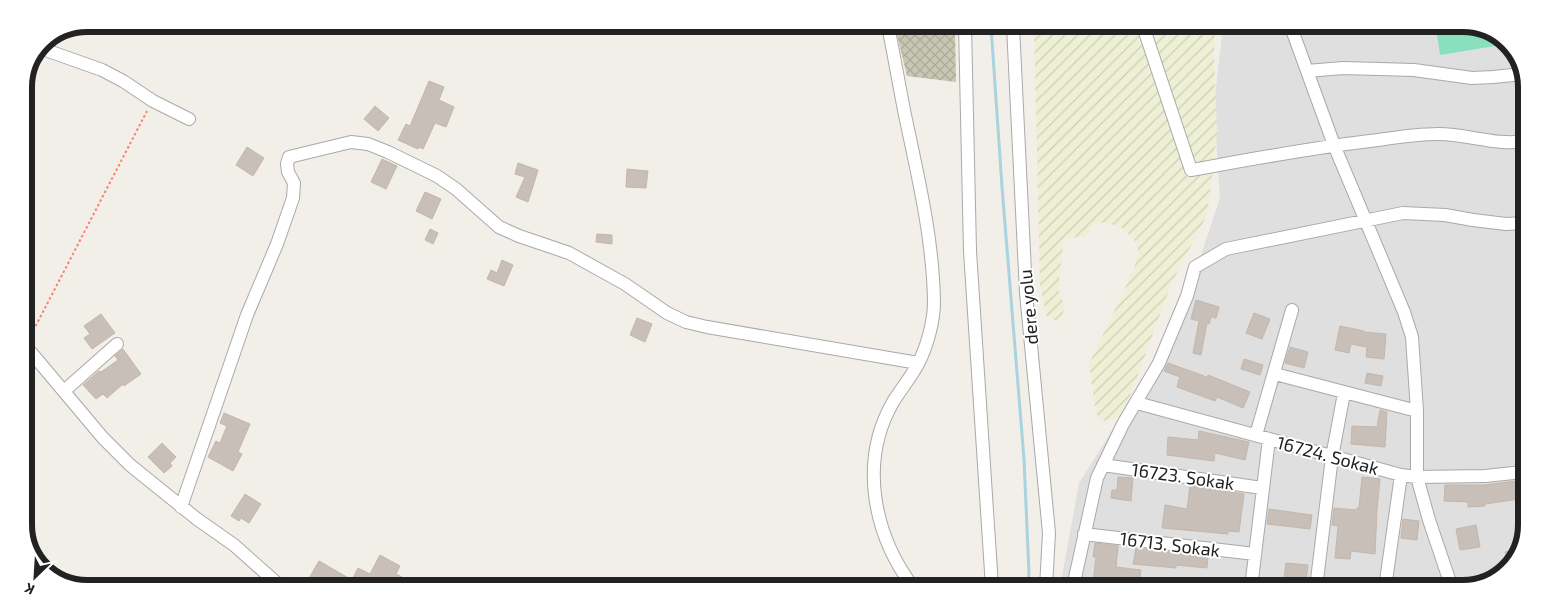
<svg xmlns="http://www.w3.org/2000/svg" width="1550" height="612" font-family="'Exo 2',sans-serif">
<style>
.residential{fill:#e0dfdf}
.construction{fill:url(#construction-cross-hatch)}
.farmland{fill:url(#farmland-furrows)}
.pitch{fill:#88e0be}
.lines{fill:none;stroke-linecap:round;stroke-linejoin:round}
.stream{stroke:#aad3df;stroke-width:3}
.building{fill:#c7bfb8;stroke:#c4b6ab}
.minor-casing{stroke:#a9a9a9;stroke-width:14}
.path{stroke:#fa8072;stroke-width:2;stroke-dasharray:2.5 2.5;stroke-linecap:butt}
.minor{stroke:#fff;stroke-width:12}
.labels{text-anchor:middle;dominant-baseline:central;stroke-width:4;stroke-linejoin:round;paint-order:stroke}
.street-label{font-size:18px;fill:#222;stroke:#fff}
.rim{fill:none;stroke:#222;stroke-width:6}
</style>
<defs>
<pattern id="construction-cross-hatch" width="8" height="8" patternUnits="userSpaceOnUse" patternTransform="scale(1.25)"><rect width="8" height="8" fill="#c7c7b4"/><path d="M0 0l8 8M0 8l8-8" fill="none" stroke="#abab9a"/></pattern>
<pattern id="farmland-furrows" width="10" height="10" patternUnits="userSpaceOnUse" patternTransform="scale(1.25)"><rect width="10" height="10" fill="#eef0d5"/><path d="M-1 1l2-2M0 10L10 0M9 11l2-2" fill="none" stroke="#ccceb7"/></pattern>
</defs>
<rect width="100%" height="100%" fill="#f2efe9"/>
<path class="residential" d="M1223,27h260l30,21 13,35 -3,462 -25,32 -35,11 -403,-1 19,-104 98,-156 43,-129 -6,-94z"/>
<path class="construction" d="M895,26h60l1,56 -49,-6z"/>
<path class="farmland" d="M1034,26l181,1 -1,26 3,80 -10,82 -35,67 -49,133 -19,6 -8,-7 -7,-50 41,-86 9,-24 -3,-12 -15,-15 -17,-5 -10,2 -10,13 -20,1 -6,51 6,16 -1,9 -7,7 -10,-6 -6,-30z"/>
<path class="pitch" d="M1436,27h47l24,17 -67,11z"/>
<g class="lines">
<path class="stream" d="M991,26l11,161 22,272 5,115 -2,13"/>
</g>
<path class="building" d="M429,81l15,6 -5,13 15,7 -8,20 -11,-4 -12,26 -4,-2 -1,2 -20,-9 8,-16 4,2z
M375,106l14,12 -11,13 -14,-12z
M247,147l17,11 -11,18 -17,-11z
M382,159l15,7 -11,23 -15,-7z
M518,163l20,7 -10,32 -12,-5 9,-20 -10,-3z
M627,169l21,2 -2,17 -20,-1z
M425,192l16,7 -9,20 -16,-8z
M430,229l8,4 -5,11 -8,-4z
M597,234l15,1v9l-16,-2z
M502,260l11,5 -9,21 -17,-7 4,-9 6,3z
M1196,300l23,7 -3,11 -5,-1 -2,7 -2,-1 -6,32 -8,-2 6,-32 -8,-2z
M1254,313l16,6 -8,20 -16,-6z
M101,314l14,19 -23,16 -8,-11 6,-4 -6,-8z
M637,318l15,6 -7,18 -15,-7z
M1340,326l24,5 -1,1 23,2 -2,25 -18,-2 1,-10 -16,-3 -2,9 -14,-3z
M1290,347l18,5 -4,16 -19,-5z
M123,349l18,25 -17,12 -1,-2 -16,14 -4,-4 -7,5 -13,-14 16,-14 2,1 17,-12 -3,-4z
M1244,359l19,6 -3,10 -19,-6z
M1168,363l39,14 1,-2 42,17 -7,16 -26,-11 -2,4 -38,-14 3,-10 -16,-6z
M1367,373l16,3 -2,10 -16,-3z
M1380,410l7,2 -2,35 -34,-3 1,-18 25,1z
M224,413l26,11 -12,28 4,2 -9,17 -25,-14 8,-16 4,2 7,-17 -7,-3z
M1199,431l50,11 -4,18 -30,-7 -1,8 -47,-6 1,-18 30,3z
M162,443l14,14 -6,6 2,3 -8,7 -16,-16z
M1118,477l15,1 -2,23 -20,-3 1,-8h5z
M1362,477l18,2 -3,31 -2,44 -24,-3 -1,8 -15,-1 3,-32 -6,-1 2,-17 22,2 1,-2h2z
M1516,481l3,18 -34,5v2l-17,1v-5l-24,-1 1,-16h39z
M1190,486l54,8 -5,38 -11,-1v3l-66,-6 3,-23 22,4z
M245,494l16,10 -12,19 -8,-5 -2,3 -8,-5z
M1269,509l43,6 -2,14 -43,-5z
M1403,519l16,2 -2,19 -16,-2z
M1476,525l4,22 -20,3 -4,-21z
M1095,543l23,3 -2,21 25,3 -2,13 -8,-1 -1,5 -37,-3 3,-27h-3z
M1136,548l72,9 -1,11 -31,-3v3l-43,-4z
M1520,549l-7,9 -5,7 -3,-13z
M380,555l20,11 -4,8 6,3 -4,9h-12l-15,-8 -3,6 -7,-3 -2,3 2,2 -44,-1 -9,-5 11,-19 33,19 6,-12 12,6z
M1286,563l22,2 -2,17 -22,-3z"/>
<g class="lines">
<g class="minor-casing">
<path id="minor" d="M888,26c6,29 11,59 17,89 13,62 28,123 29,187 0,19 -7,45 -16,62 -7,13 -17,25 -25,38 -34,59 -20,132 20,185
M965,26l5,225 22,336
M1013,26l13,267 23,240 -3,54
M1143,26l48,144c62,-11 124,-23 187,-30 20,-3 41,-6 61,-6 28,0 58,12 87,7
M1291,27l43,118 70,167 8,25 5,74v66l12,43 23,68
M40,48l62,22 21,11 30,20 36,18
M1307,71l36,-3 71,2 58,8 21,-1 30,-3
M24,344l79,94 27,27 67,54 37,26 45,40
M1275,374l142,37
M64,391l53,-47
M1137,403l264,72 16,2 68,-1 38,-4
M1256,435l36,-125
M1103,465l159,23
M181,507l66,-192 30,-71 16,-46 1,-15 -6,-11 -1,-8 2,-7 62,-15 17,2 20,8 49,24 19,13 43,38 20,9 50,17 56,31 42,29 19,9 21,5 211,36
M1084,534l171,20
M1073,587l24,-109 26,-54 36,-61 28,-67 8,-29 31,-18 177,-36 42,2 28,5 33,4 19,-1
M1251,588l18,-149
M1316,588l16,-131 12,-64
M1385,588l16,-113"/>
</g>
<path class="path" d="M31,335l116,-224"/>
<use href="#minor" class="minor"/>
</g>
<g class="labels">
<g class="street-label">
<text transform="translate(1028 307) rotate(-95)">dere yolu</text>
<text transform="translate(1328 455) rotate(15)">16724. Sokak</text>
<text transform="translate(1183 476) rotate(8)">16723. Sokak</text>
<text transform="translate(1170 544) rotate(7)">16713. Sokak</text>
</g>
</g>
<path d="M0 0H1550V612H0ZM87 32H1463A55 55 0 0 1 1518 87V525A55 55 0 0 1 1463 580H87A55 55 0 0 1 32 525V87A55 55 0 0 1 87 32Z" fill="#fff" fill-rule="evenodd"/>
<path class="rim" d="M87 32H1463A55 55 0 0 1 1518 87V525A55 55 0 0 1 1463 580H87A55 55 0 0 1 32 525V87A55 55 0 0 1 87 32Z"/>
<g transform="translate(35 577) rotate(205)" stroke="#ffffff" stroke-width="4" paint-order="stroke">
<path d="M0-4L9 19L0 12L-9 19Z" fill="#222222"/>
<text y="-8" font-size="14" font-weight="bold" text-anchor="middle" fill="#222222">K</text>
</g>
</svg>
